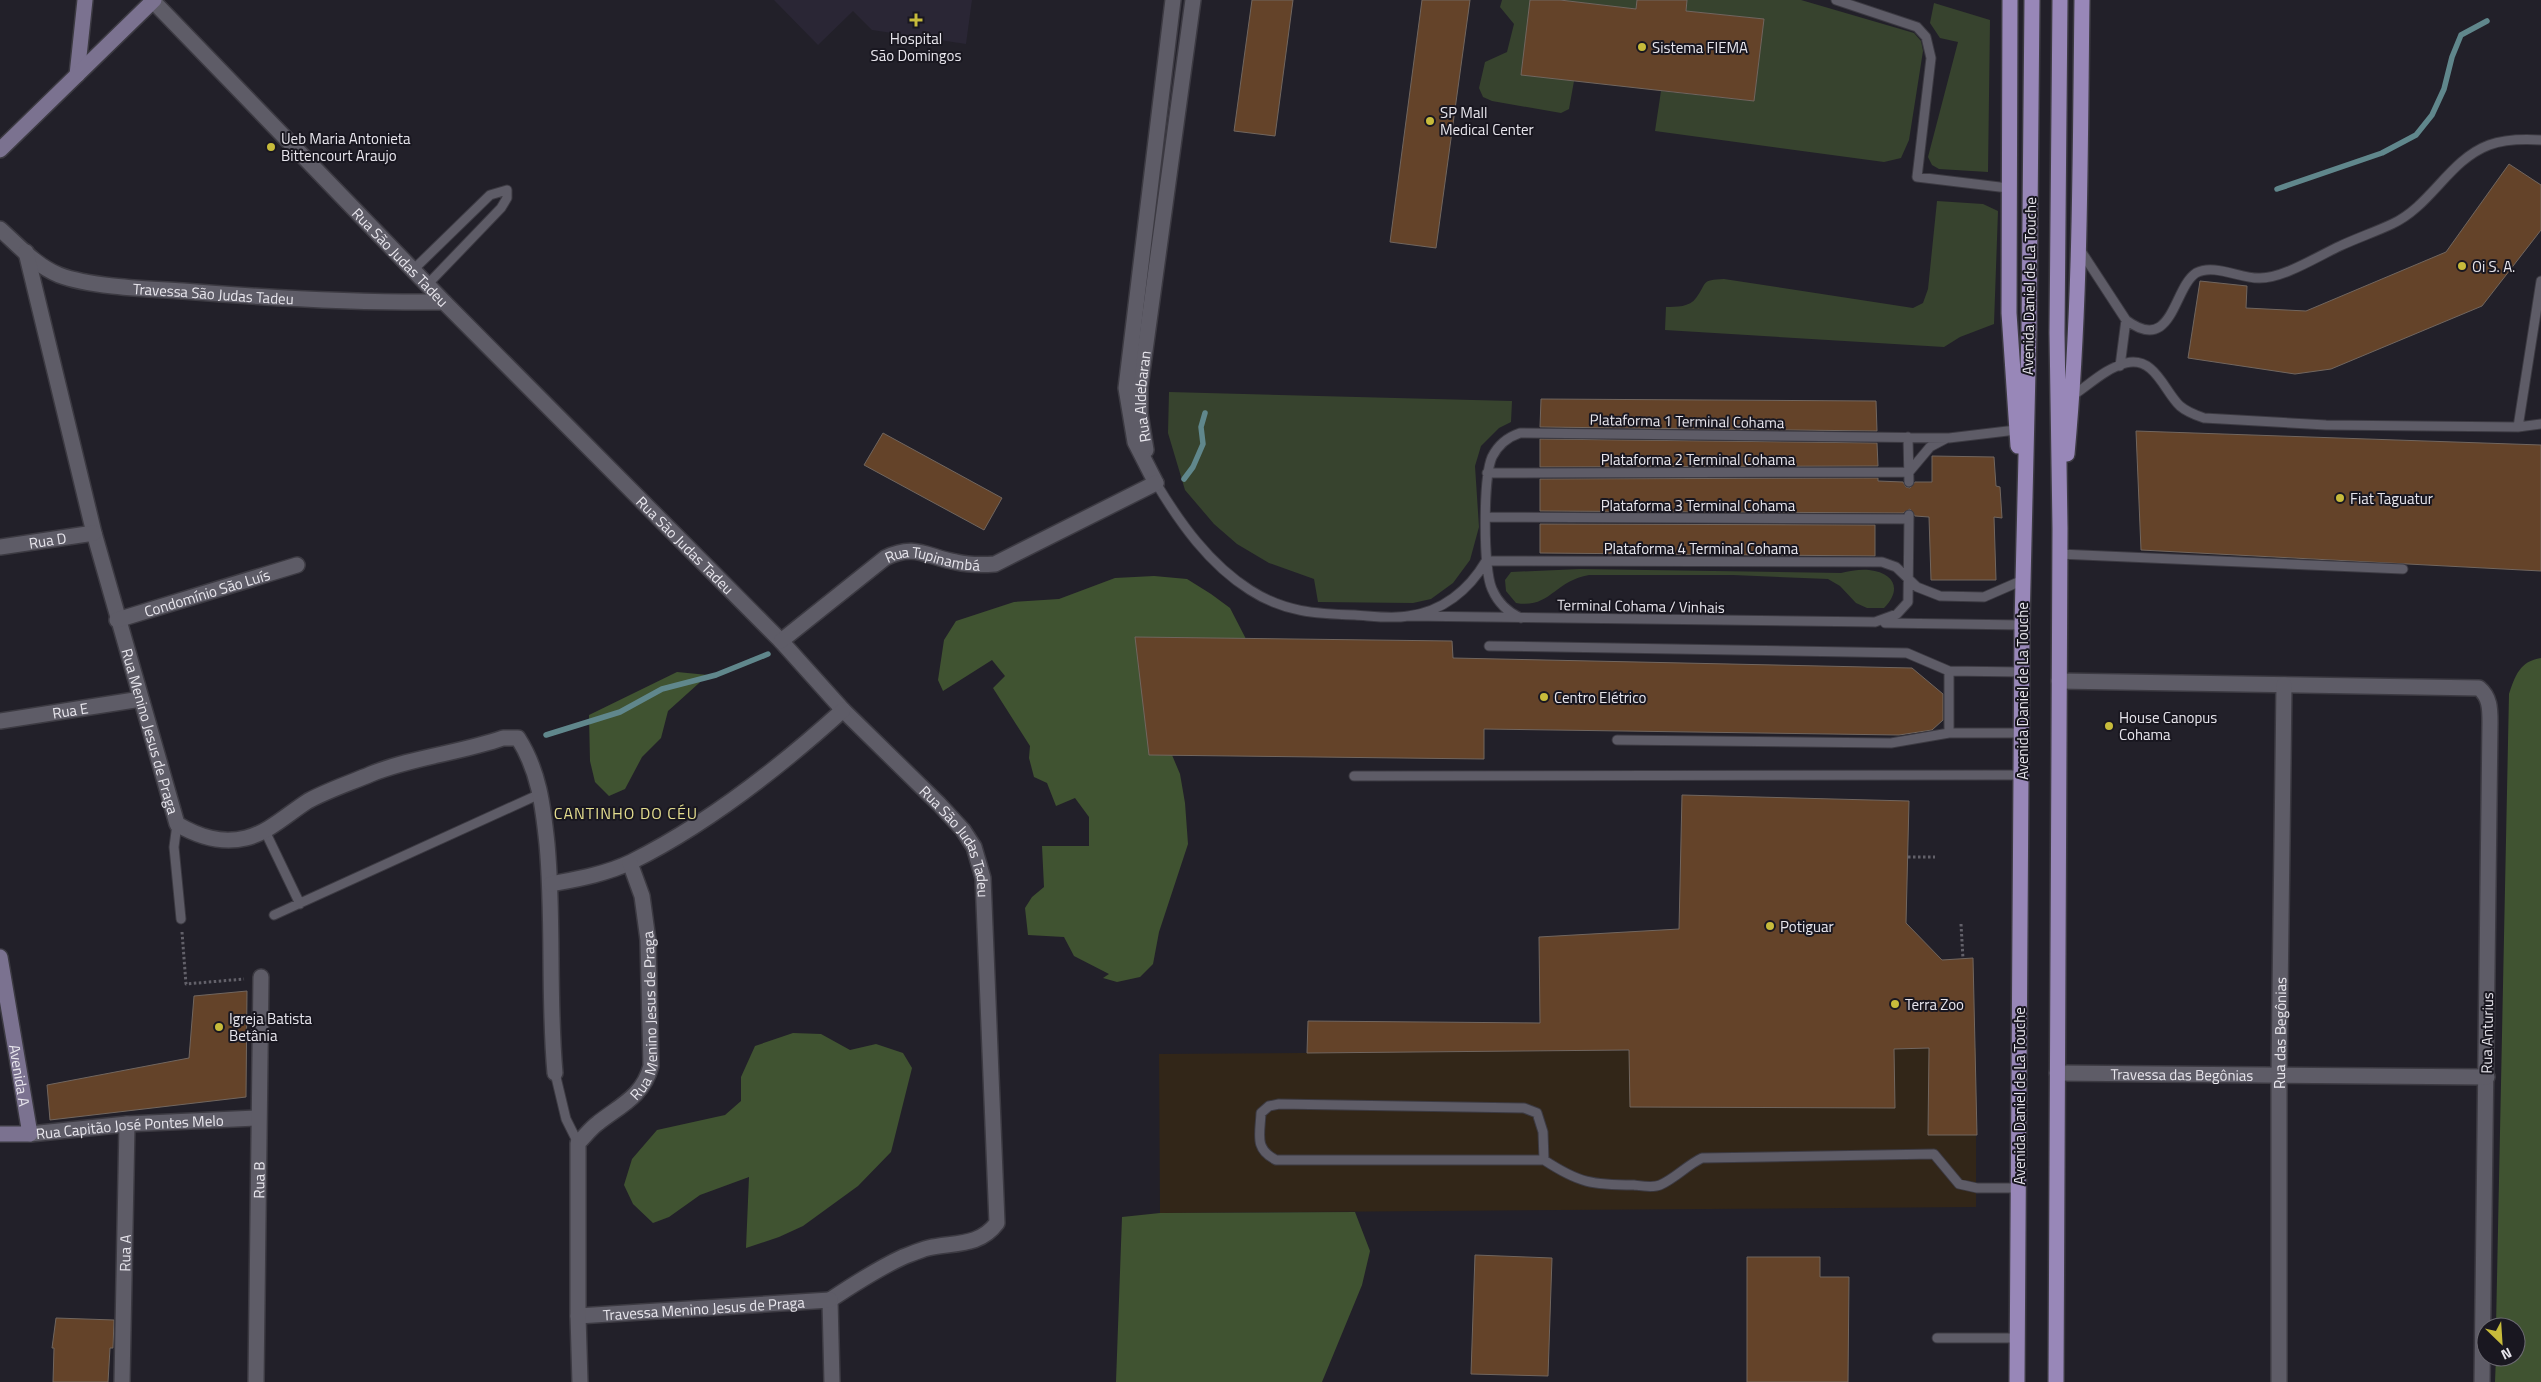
<svg xmlns="http://www.w3.org/2000/svg" width="2541" height="1382" font-family="'Titillium Web',sans-serif">
<style>
.industrial{fill:#322618}
.built{fill:#2a2635}
.green{fill:#37432e}
.forest{fill:#405331}
.lines{fill:none;stroke-linecap:round;stroke-linejoin:round}
.stream{stroke:#60878c;stroke-width:5.5}
.building{fill:#644329;stroke:#71665f}
.lane-casing{stroke:#3c3a42;stroke-width:11}
.street-casing{stroke:#3c3a42;stroke-width:18}
.secondary-casing{stroke:#3c3a42;stroke-width:18}
.primary-casing{stroke:#3c3a42;stroke-width:18}
.path{stroke:#63616a;stroke-width:3;stroke-dasharray:2.5 2.5;stroke-linecap:butt}
.lane{stroke:#5e5c67;stroke-width:9}
.street{stroke:#5e5c67;stroke-width:15}
.secondary{stroke:#7b7290;stroke-width:15}
.primary{stroke:#9887b8;stroke-width:15}
.poi-dot{fill:#c7bb3b;stroke:#191720;stroke-width:2}
.labels{text-anchor:middle;dominant-baseline:central;stroke-width:4;stroke-linejoin:round;paint-order:stroke}
.poi-label{font-size:15px;fill:#e8e6ed;stroke:#191720;text-anchor:start}
.street-label{font-size:15px;fill:#e8e6ed;stroke:#191720}
.neighbourhood-label{font-size:16px;letter-spacing:1px;fill:#e5de8f;stroke:#191720}
</style>
<rect width="100%" height="100%" fill="#222029"/>
<path class="industrial" d="M1976,1048v159l-816,6 -1,-159z"/>
<path class="built" d="M774,0h198l-6,44 -94,-14 -19,-19 -35,34z"/>
<path class="green" d="M1502,0h28l44,81 -5,28 -8,4 -69,-12 -9,-4 -4,-9 6,-26 22,-10 7,-28 -14,-17z
M1560,0h77l-1,9z
M1687,0h114l113,33 7,8 2,10 -14,89 -8,18 -17,4 -229,-31 6,-40 93,10 10,-82 -78,-8z
M1934,3l56,17 -2,152 -49,-3 -7,-4 -4,-8 30,-115 -18,-4 -10,-15z
M1937,201l46,3 15,7 -4,113 -34,13 -16,10 -279,-17 1,-23c10,0 24,0 30,-9 12,-16 4,-18 28,-19l189,29 10,-5 5,-14z
M1169,392l343,9 -1,21 -12,6 -18,18 -6,20 4,61 -9,33 -17,23 -22,16 -18,4 -95,-1 -4,-23 -45,-16 -32,-19 -23,-20 -29,-34 -17,-57z
M1580,569l261,4c9,-2 19,-4 28,-3 26,3 33,20 15,38h-17l-11,-5 -16,-17 -12,-7 -95,-4h-144c-35,6 -39,34 -73,28l-10,-12 -1,-11 6,-8z"/>
<path class="forest" d="M1154,576l33,3 24,15 19,14 16,31 -74,116 8,19 5,29 3,41 -29,88 -6,32 -13,13 -23,5 -14,-4 6,-4 -35,-18 -10,-19 -36,-2 -3,-27 7,-11 12,-10 -2,-41h47v-29l-14,-19 -19,8 -9,-23 -13,-6 -5,-19 1,-12 -37,-58 12,-12 -13,-16 -49,31 -5,-11 6,-40 12,-19 58,-19 45,-3 56,-21z
M2541,658v724h-46l1,-25h20v-30h-20l13,-633c6,-18 11,-33 32,-36z
M677,672l31,3 -40,36 -7,27 -19,19 -17,32 -16,7 -14,-14 -5,-21 -1,-46z
M793,1033l28,1 29,16 26,-6 27,9 9,15 -21,84 -33,34 -55,40 -24,11 -33,11 3,-71 -49,18 -31,22 -16,6 -20,-19 -9,-19 8,-26 25,-29 68,-15 16,-14v-24l14,-31z
M1355,1212l15,39 -8,34 -40,97h-206l6,-165 38,-4z"/>
<g class="lines">
<path class="stream" d="M2277,189l105,-36 34,-18 16,-20 12,-26 8,-32 9,-22 26,-14
M1184,479l9,-12 10,-23 -2,-17 4,-14
M546,735l74,-23 42,-23 54,-14 52,-21"/>
</g>
<path class="building" d="M1252,0h41l-18,136 -41,-5z
M1422,0h48l-34,248 -46,-6z
M1530,0h30l76,9 1,-9h50l-1,11 78,8 -10,82 -233,-26z
M2509,164l32,21v45l-59,76 -151,63 -36,5 -107,-16 12,-77 47,5 -1,22 60,3 140,-59z
M1541,399l335,2 1,30 -337,-4z
M2136,431l405,14v126l-400,-21z
M883,433l119,65 -18,32 -120,-65z
M1540,439l337,4 1,23 -338,1z
M1932,456l62,1 2,29 4,1 2,31 -8,-1 2,63h-65l-2,-63 -14,-1 -5,-7 -7,4 -363,-2v-32l338,-1v3l25,1 3,5 4,1 5,-6h17z
M1540,524l335,1v31l-335,-3z
M1135,637l317,4 1,17 459,10 31,26v26l-11,10 -33,5 -415,-6v30l-335,-4z
M1682,795l227,6 -3,122 36,37 31,-2 4,177h-49l1,-87 -35,1 1,59 -265,-1 -1,-57 -322,3 1,-32 232,2 -1,-86 140,-8z
M247,991l-1,106 -196,23 -3,-35 142,-27 5,-62z
M1475,1255l77,3 -4,118 -77,-2z
M1747,1257h73v20h29l-1,105h-101z
M56,1318l58,2 -1,28h-3l-2,34h-55l1,-34h-2z"/>
<g class="lines">
<g class="lane-casing">
<path id="lane" d="M1836,0l81,27 9,10 5,21 -14,119 91,11
M2079,248l47,72c47,35 47,-32 70,-47 18,-10 45,6 64,5 24,0 58,-22 80,-32 17,-8 35,-14 52,-22 39,-18 57,-64 97,-79 16,-6 35,-6 52,-5
M413,270l77,-75 17,-5v8l-6,10 -74,77
M2120,366l6,-46
M2072,396c17,-11 34,-28 54,-33 29,-7 38,28 54,43 7,6 15,9 24,12l122,7 192,2 23,-3
M2518,427l23,-146
M1908,437l1,45
M1909,472l21,-25 17,-9
M1487,473l422,-1
M1156,483c24,40 53,81 94,107 34,22 66,24 105,25 17,1 36,4 53,1 34,-4 61,-26 78,-55
M1487,517l422,2
M2059,554l344,15
M1486,561l396,1 14,5 21,20 23,9 44,1 39,-17
M1408,616l467,6 22,-8 11,-12 1,-87
M1521,618c-14,-6 -23,-15 -29,-29 -9,-20 -9,-111 0,-132 6,-12 16,-20 28,-24l429,5 67,-8
M1885,623l137,2
M1489,646l418,7 42,18
M2021,733h-72v-62l73,1
M1617,740l274,3 58,-10
M1354,776l667,-1
M177,824l-3,23 7,72
M264,829l36,75
M274,915l268,-122
M555,1073l11,46 12,24
M1544,1160h-268c-22,-11 -16,-25 -15,-47l8,-7 10,-2 245,4 13,5 6,19 1,28c35,23 48,25 90,25 8,1 19,3 26,0 16,-7 27,-20 42,-27l232,-4 25,30 18,4h41
M1937,1338h80"/>
</g>
<g class="street-casing">
<g id="street">
<path id="s1" d="M153,1l291,301 337,339 62,69 96,94 24,26 11,17 9,31 14,345c-18,24 -43,19 -69,25 -8,2 -17,6 -25,9 -26,12 -49,27 -73,43"/>
<path id="s2" d="M0,229c18,16 36,37 59,46 31,12 90,14 124,16 87,7 173,12 261,11"/>
<path id="s3" d="M26,252l68,281 83,291c22,13 44,20 69,14 22,-5 43,-25 62,-37 20,-11 42,-18 63,-27 42,-17 89,-21 132,-36h15c21,33 25,68 29,106 7,76 1,153 8,229"/>
<path id="s4" d="M1146,450l-6,-37v-26l53,-387"/>
<path d="M1156,483l-21,-41 -9,-54 47,-388"/>
<path id="s5" d="M0,547l94,-14"/>
<path id="s6" d="M117,620l180,-55"/>
<path id="s7" d="M781,641l104,-83c30,-15 42,-1 71,4 13,3 26,3 39,2l161,-81"/>
<path d="M2059,681l420,7c11,9 11,21 11,34l-8,660"/>
<path id="s8" d="M0,721l141,-22"/>
<path d="M551,884c26,-5 55,-10 80,-22 77,-38 149,-95 212,-152"/>
<path id="s9" d="M2057,1073l430,4"/>
<path id="s10" d="M30,1134l97,-10 131,-6"/>
<path d="M830,1300l2,82"/>
<path id="s11" d="M578,1316l252,-16"/>
<path id="s12" d="M122,1382l5,-258"/>
<path id="s13" d="M256,1382l5,-405"/>
<path id="s14" d="M580,1382l-2,-66v-173c7,-7 13,-15 20,-20 23,-18 45,-27 53,-57l-3,-126 -6,-44 -12,-33"/>
<path id="s15" d="M2279,1382v-306l5,-391"/>
</g>
</g>
<g class="secondary-casing">
<g id="secondary">
<path d="M77,75l8,-75"/>
<path d="M0,150l154,-150"/>
<path id="s16" d="M0,957l30,177h-30"/>
</g>
</g>
<g class="primary-casing">
<path id="primary" d="M2010,0l-1,313 9,133
M2067,454c14,-151 13,-302 15,-454
M2017,1382l5,-757 7,-297 3,-328
M2056,1382l4,-854 -3,-195 3,-333"/>
</g>
<path class="path" d="M1908,857h27
M1961,924l2,35
M182,932l4,52 58,-5"/>
<use href="#lane" class="lane"/>
<use href="#street" class="street"/>
<use href="#secondary" class="secondary"/>
<use href="#primary" class="primary"/>
</g>
<g class="poi-dot">
<path d="M913.5 12.5h5v5h5v5h-5v5h-5v-5h-5v-5h5z"/>
<circle cx="1642" cy="47" r="5"/>
<circle cx="1430" cy="121" r="5"/>
<circle cx="271" cy="147" r="5"/>
<circle cx="2462" cy="266" r="5"/>
<circle cx="2340" cy="498" r="5"/>
<circle cx="1544" cy="697" r="5"/>
<circle cx="2109" cy="726" r="5"/>
<circle cx="1770" cy="926" r="5"/>
<circle cx="1895" cy="1004" r="5"/>
<circle cx="219" cy="1027" r="5"/>
</g>
<g class="labels">
<g class="poi-label">
<text x="916" y="38" text-anchor="middle">Hospital<tspan x="916" dy="17">São Domingos</tspan></text>
<text x="1652" y="47">Sistema FIEMA</text>
<text x="1440" y="112">SP Mall<tspan x="1440" dy="17">Medical Center</tspan></text>
<text x="281" y="138">Ueb Maria Antonieta<tspan x="281" dy="17">Bittencourt Araujo</tspan></text>
<text x="2472" y="266">Oi S. A.</text>
<text x="2350" y="498">Fiat Taguatur</text>
<text x="1554" y="697">Centro Elétrico</text>
<text x="2119" y="717">House Canopus<tspan x="2119" dy="17">Cohama</tspan></text>
<text x="1780" y="926">Potiguar</text>
<text x="1905" y="1004">Terra Zoo</text>
<text x="229" y="1018">Igreja Batista<tspan x="229" dy="17">Betânia</tspan></text>
</g>
<g class="street-label">
<text stroke="none"><textPath href="#s1" startOffset="356">Rua São Judas Tadeu</textPath></text>
<text transform="translate(2029 286) rotate(-89)">Avenida Daniel de La Touche</text>
<text stroke="none"><textPath href="#s2" startOffset="231">Travessa São Judas Tadeu</textPath></text>
<text stroke="none"><textPath href="#s4" startOffset="54">Rua Aldebaran</textPath></text>
<text transform="translate(1687 421) rotate(1)">Plataforma 1 Terminal Cohama</text>
<text x="1698" y="459">Plataforma 2 Terminal Cohama</text>
<text x="1698" y="505">Plataforma 3 Terminal Cohama</text>
<text stroke="none"><textPath href="#s5" startOffset="48">Rua D</textPath></text>
<text stroke="none"><textPath href="#s1" startOffset="761">Rua São Judas Tadeu</textPath></text>
<text x="1701" y="548">Plataforma 4 Terminal Cohama</text>
<text stroke="none"><textPath href="#s7" startOffset="182">Rua Tupinambá</textPath></text>
<text stroke="none"><textPath href="#s6" startOffset="94">Condomínio São Luís</textPath></text>
<text transform="translate(1641 606) rotate(1)">Terminal Cohama / Vinhais</text>
<text transform="translate(2022 691) rotate(-90)">Avenida Daniel de La Touche</text>
<text stroke="none"><textPath href="#s8" startOffset="71">Rua E</textPath></text>
<text stroke="none"><textPath href="#s3" startOffset="495">Rua Menino Jesus de Praga</textPath></text>
<text stroke="none"><textPath href="#s1" startOffset="1166">Rua São Judas Tadeu</textPath></text>
<text stroke="none"><textPath href="#s14" startOffset="396">Rua Menino Jesus de Praga</textPath></text>
<text stroke="none"><textPath href="#s15" startOffset="349">Rua das Begônias</textPath></text>
<text transform="translate(2487 1033) rotate(-89)">Rua Anturius</text>
<text stroke="none"><textPath href="#s9" startOffset="125">Travessa das Begônias</textPath></text>
<text stroke="none"><textPath href="#s16" startOffset="120">Avenida A</textPath></text>
<text transform="translate(2019 1096) rotate(-90)">Avenida Daniel de La Touche</text>
<text stroke="none"><textPath href="#s10" startOffset="100">Rua Capitão José Pontes Melo</textPath></text>
<text stroke="none"><textPath href="#s13" startOffset="202">Rua B</textPath></text>
<text stroke="none"><textPath href="#s12" startOffset="129">Rua A</textPath></text>
<text stroke="none"><textPath href="#s11" startOffset="126">Travessa Menino Jesus de Praga</textPath></text>
</g>
<g class="neighbourhood-label">
<text x="626" y="813">CANTINHO DO CÉU</text>
</g>
</g>
<g transform="translate(2501 1342) rotate(155)"><circle r="24" fill="#191720" stroke="#6c6a72"/>
<path d="M0-4L9 19L0 12L-9 19Z" fill="#c7bb3b"/>
<text y="-8" font-size="14" font-weight="bold" text-anchor="middle" fill="#e8e6ed">N</text>
</g>
</svg>
